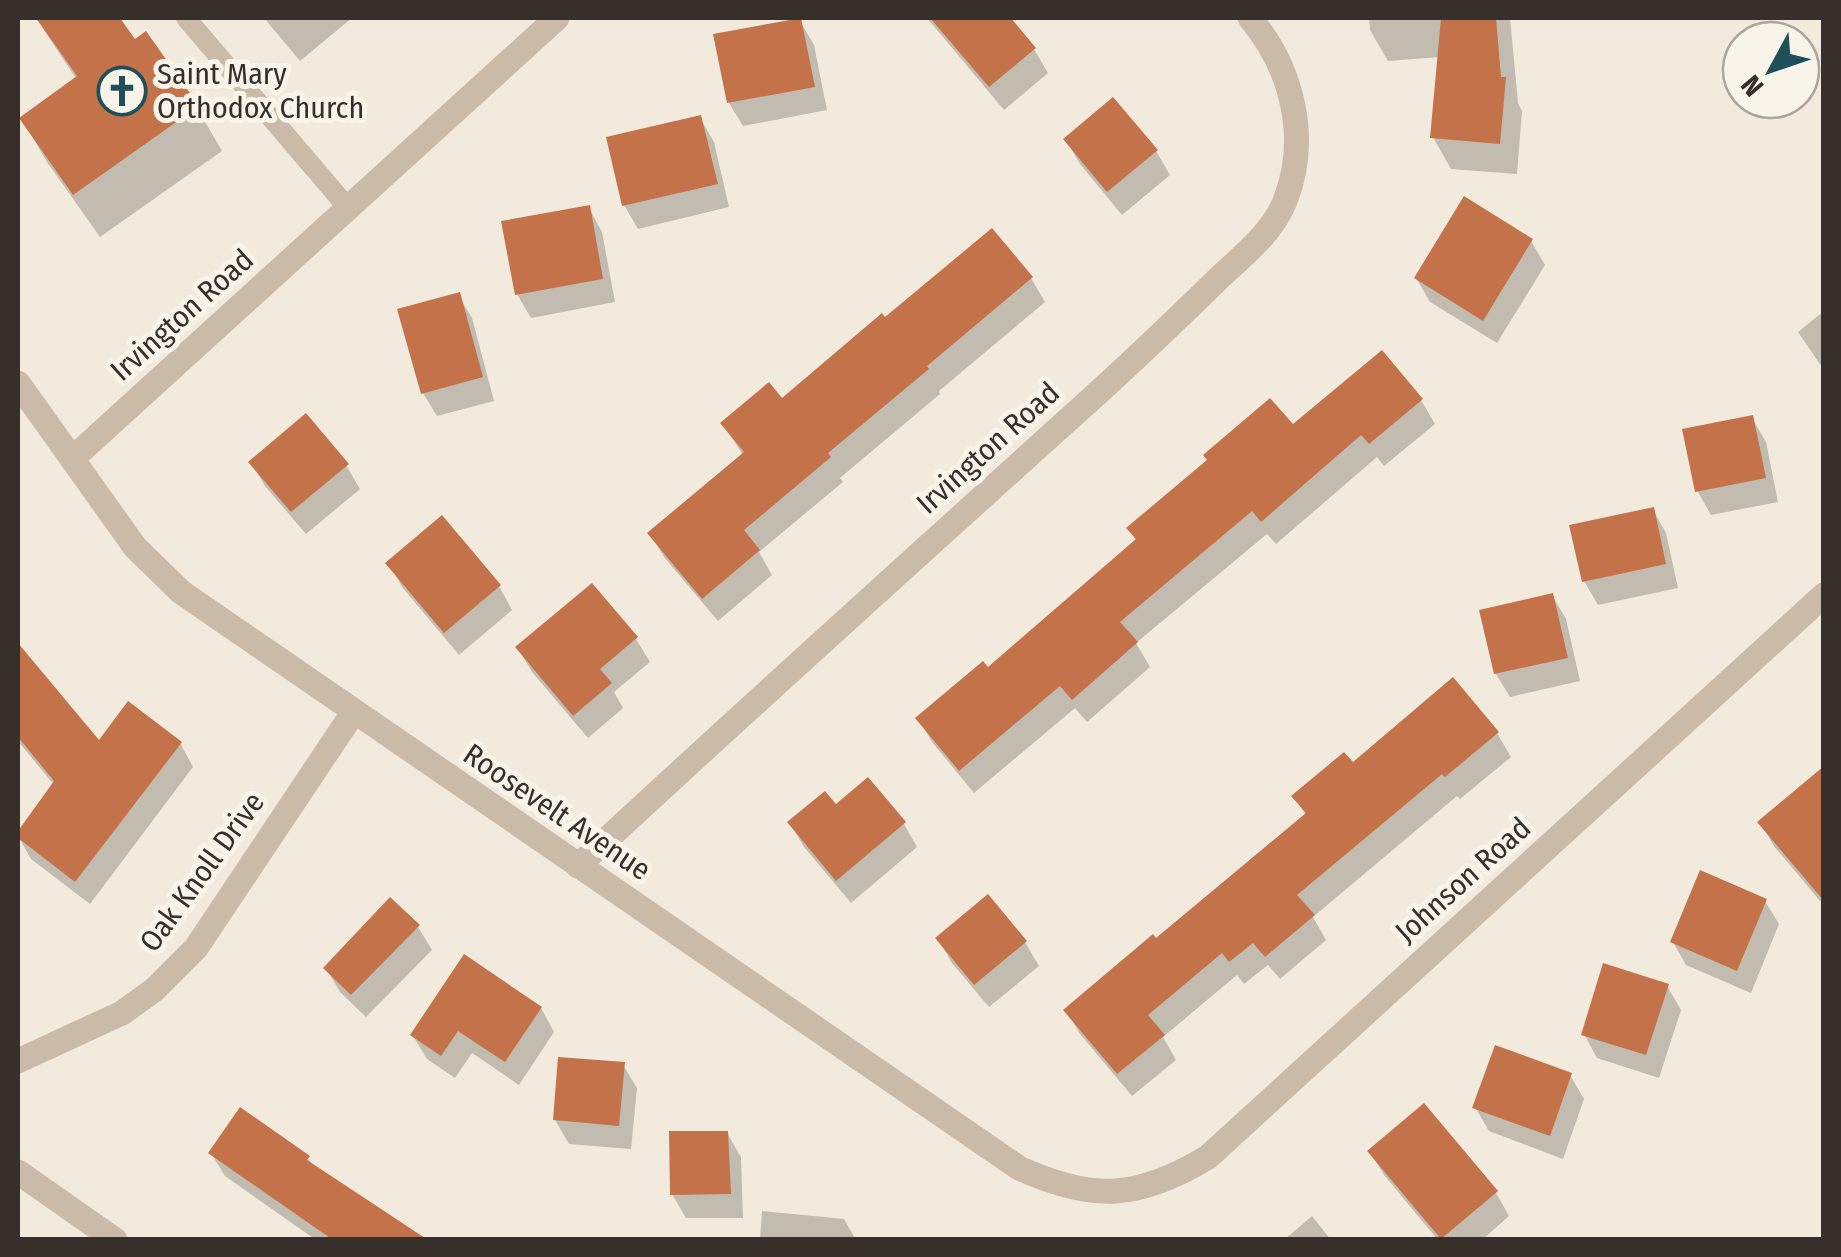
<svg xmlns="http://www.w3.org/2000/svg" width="1841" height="1257" font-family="'Fira Sans Condensed',sans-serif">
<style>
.shadow{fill:#0003}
.building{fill:#c3724a}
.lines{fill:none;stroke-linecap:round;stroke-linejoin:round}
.lane{stroke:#cabba9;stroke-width:20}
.street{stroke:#cabba9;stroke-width:25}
.labels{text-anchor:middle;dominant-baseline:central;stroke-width:10;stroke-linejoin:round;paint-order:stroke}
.poi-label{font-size:30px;fill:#372f29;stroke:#f9f4ea;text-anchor:start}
.street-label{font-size:30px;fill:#372f29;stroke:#f9f4ea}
</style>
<rect width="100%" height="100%" fill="#f2eadd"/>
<path class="shadow" d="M36,18h81l18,25 11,-8 51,73 25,43 -122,86 -53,-75 -25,-43 55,-39z
M264,18h88l-52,43z
M927,18h81l26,31 14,24 -44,37z
M1369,18h141l8,85 4,8 -5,63 -66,-5 -18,-32 7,-80 -52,4 -18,-31z
M800,21l14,24 13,65 -84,16 -14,-23z
M700,118l14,24 15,65 -91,22 -14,-24z
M1066,140l90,11 14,24 -48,40 -42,-51z
M589,208l13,24 13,70 -84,16 -14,-24z
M1531,241l14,24 -48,78 -67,-41 -14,-24z
M1031,278l14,24 -106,89 1,3 -100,84 3,4 -84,70 13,23 -54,46 -54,-64 -14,-24 93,-78 -20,-31 58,-23 104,-80z
M458,295l14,23 22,83 -57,15 -14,-23z
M1824,311v59l-26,-38z
M1421,400l14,24 -51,42 -7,-9 -101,87 -9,-10 -131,109 14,24 -63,55 -12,-14 -101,85 -42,-51 -14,-24 70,-47 149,-129 -8,-14 164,-100z
M1752,418l14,24 12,60 -67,13 -13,-23 -13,-61z
M251,462l95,3 14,24 -54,45 -41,-48z
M1653,510l13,23 12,55 -80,17 -14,-24z
M389,563l110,23 13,24 -53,45 -57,-68z
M1552,595l14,24 14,62 -70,16 -14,-23 -14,-63z
M636,639l14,23 -36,30 9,16 -35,30 -56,-66 -14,-24z
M18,647l81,97 81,-1 13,24 -103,137 -59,-45 -13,-23 36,-51 -36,-44z
M1497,733l14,24 -51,42 -3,-3 -144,121 13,23 -46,39 -12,-14 -24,19 -7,-9 -74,62 13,23 -44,36 -52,-62 -14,-24 90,-68 150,-126 -11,-19 58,-32z
M835,807l69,17 13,23 -66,56 -47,-56 -14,-24z
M1760,822l64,76 -4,3 -46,-55z
M1765,901l14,23 -28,69 -65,-28 -13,-23z
M418,927l14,23 -66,67 -26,-25 -14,-24z
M938,939l87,3 14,24 -50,41 -37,-44z
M1667,986l14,24 -22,68 -62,-20 -13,-24z
M541,1008l13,24 -35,53 -47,-32 -17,25 -28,-19 -14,-23z
M623,1065l14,23 -6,61 -62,-5 -14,-24z
M1570,1075l14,24 -21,60 -74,-28 -14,-24z
M727,1133l14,24 2,61h-57l-14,-24z
M1370,1151l126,42 13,23 -27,24h-44l-54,-65z
M211,1153l97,5 5,8 110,74h-107l-91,-64z
M762,1211l82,8 12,21h-96z
M1312,1216l19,24h-47z"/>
<path class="building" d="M36,18h84l15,21 11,-8 53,75 -126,89 -54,-77 58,-42z
M801,18l14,69 -88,16 -14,-69z
M930,18h81l25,30 -47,39z
M1441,18h55l5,59h5l-6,67 -70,-6z
M1113,97l45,53 -51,42 -44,-53z
M701,115l17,69 -96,22 -16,-69z
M1464,196l69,43 -50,82 -69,-43z
M590,205l13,74 -88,16 -14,-74z
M992,228l41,49 -106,89 2,3 -101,84 3,4 -87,73 16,20 -58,49 -55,-66 97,-81 -24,-29 49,-41 13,16 100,-85 3,4z
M460,292l23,85 -62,17 -24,-85z
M1382,350l41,49 -54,45 -8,-9 -100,87 -9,-11 -132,111 18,20 -66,58 -12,-14 -101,85 -44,-53 68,-57 5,6 148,-128 -10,-11 81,-68 -4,-5 67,-57 23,26z
M306,413l43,51 -58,48 -43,-50z
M1753,415l13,63 -71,14 -13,-63z
M1654,507l12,57 -84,18 -13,-57z
M442,515l59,70 -57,48 -59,-70z
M592,583l46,54 -38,32 12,14 -39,33 -58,-69z
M1553,593l15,65 -74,16 -15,-64z
M18,643l81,97 29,-39 54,41 -107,140 -57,-44v-7l36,-50 -36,-44z
M1453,677l46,55 -54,45 -3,-3 -145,121 18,20 -50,42 -12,-14 -24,19 -7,-9 -74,62 17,20 -48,39 -54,-64 90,-76 3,4 150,-125 -15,-17 53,-44 9,10z
M1824,766v135l-67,-79z
M868,777l38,45 -70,59 -49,-59 38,-31 11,13z
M1700,870l67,29 -30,72 -67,-29z
M988,894l39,47 -53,44 -39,-47z
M390,897l30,28 -69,70 -28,-27z
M464,954l78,53 -37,55 -47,-31 -17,25 -31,-21z
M1603,963l66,21 -23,71 -65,-20z
M1495,1045l77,28 -22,63 -78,-28z
M558,1057l67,5 -6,64 -66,-6z
M1424,1103l74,88 -57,48 -74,-88z
M240,1107l70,49 -3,4 121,80h-95l-125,-87z
M669,1131h59l3,63 -61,1z"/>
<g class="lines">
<path class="lane" d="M186,18l162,190"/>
<path class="street" d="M18,383l117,164 46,45 838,576c74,34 120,31 189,-11l616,-562
M72,459l485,-441
M578,866c169,-157 340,-311 511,-465 43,-39 85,-79 127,-120 25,-24 56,-47 69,-80 25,-63 7,-133 -35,-183
M18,1061l104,-48 32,-23 42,-42 157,-235
M18,1172l97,68"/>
</g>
<defs>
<g id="church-ring" transform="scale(2.5)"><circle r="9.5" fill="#f9f4ea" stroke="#1f4f58" stroke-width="1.5"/><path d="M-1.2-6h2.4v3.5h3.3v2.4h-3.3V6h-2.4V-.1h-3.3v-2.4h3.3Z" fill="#1f4f58"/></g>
</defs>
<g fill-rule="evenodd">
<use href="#church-ring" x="122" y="91"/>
</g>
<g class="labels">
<g class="poi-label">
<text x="157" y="74">Saint Mary<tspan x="157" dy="34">Orthodox Church</tspan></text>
</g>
<g class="street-label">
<text transform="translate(182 315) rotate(-42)">Irvington Road</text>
<text transform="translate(988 448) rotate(-42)">Irvington Road</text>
<text transform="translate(557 812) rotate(34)">Roosevelt Avenue</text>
<text transform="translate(202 872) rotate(-54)">Oak Knoll Drive</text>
<text transform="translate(1463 880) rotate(-42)">Johnson Road</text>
</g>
</g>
<rect width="1841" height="1257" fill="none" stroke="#372f29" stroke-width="40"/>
<g transform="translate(1771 70) rotate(230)"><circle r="48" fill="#f9f4ea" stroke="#aba59d" stroke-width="2.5"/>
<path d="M0-8L18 38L0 25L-18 38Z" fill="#1f4f58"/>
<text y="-15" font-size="28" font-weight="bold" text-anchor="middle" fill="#372f29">N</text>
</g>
</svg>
